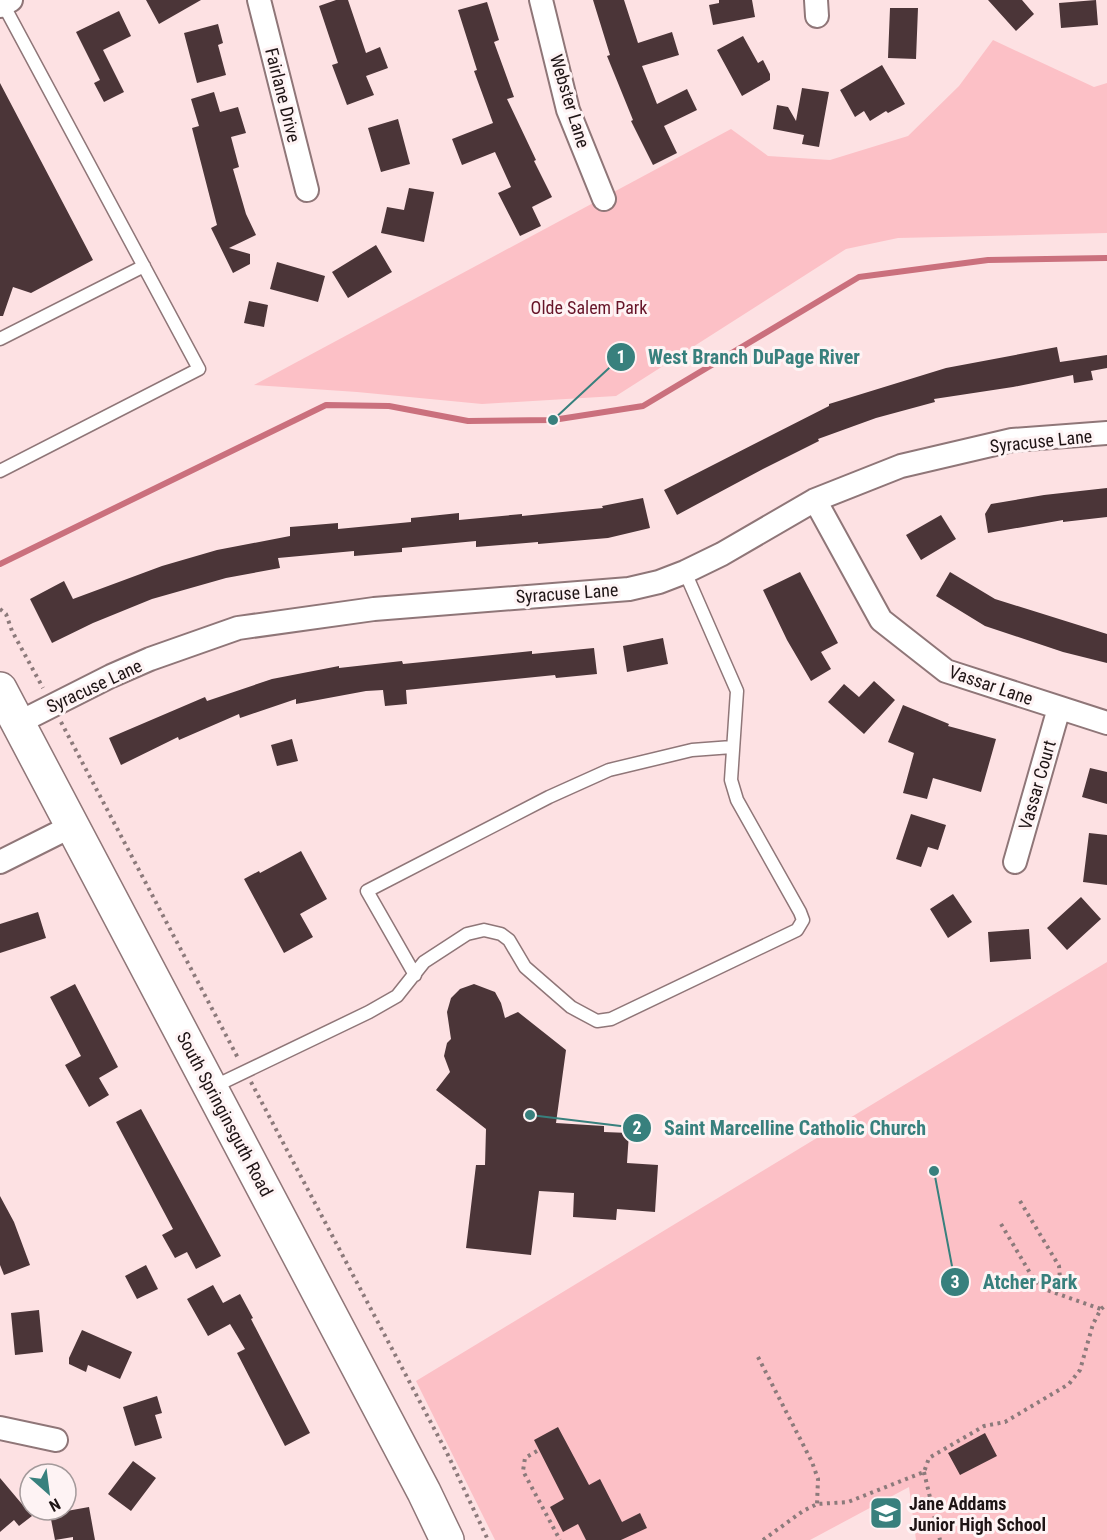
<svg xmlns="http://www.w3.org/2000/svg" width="1107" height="1540" font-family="'Roboto Condensed',sans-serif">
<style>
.green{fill:#fcc0c6}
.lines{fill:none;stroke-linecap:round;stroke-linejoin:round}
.stream{stroke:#ca707d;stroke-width:6}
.building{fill:#4b3538}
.lane-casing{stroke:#8f7678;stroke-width:15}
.street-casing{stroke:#8f7678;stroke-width:26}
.secondary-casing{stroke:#8f7678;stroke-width:36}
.path{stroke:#8c7a7b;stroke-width:4;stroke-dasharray:3 4.5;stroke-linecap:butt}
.lane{stroke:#fff;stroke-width:12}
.street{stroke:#fff;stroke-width:22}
.secondary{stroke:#fff;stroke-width:33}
.labels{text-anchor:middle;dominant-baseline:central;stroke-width:6;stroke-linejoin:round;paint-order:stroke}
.street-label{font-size:18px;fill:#1e1415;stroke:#fef3f4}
.park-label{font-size:18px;fill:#661428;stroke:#fef3f4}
.poi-label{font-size:18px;font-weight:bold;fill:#1e1415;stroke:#fef3f4;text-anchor:start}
.leader{fill:none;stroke:#38807d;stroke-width:2}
.callout-dot{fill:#38807d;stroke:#fef3f4;stroke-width:2}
.mark-label{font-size:18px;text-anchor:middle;font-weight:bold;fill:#fff}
.callout-label{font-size:20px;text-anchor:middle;font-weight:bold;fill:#38807d;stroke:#fef3f4;stroke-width:6;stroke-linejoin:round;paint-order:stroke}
</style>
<rect width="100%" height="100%" fill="#fde1e3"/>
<path class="green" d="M993,40l101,47 13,-4v150l-209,5 -52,11 -230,147 -134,8 -125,-12 -103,-7 477,-256 37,27 62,4 78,-24 51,-50z
M1107,962v578h-191l-7,-53 -99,53h-315l-79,-159z"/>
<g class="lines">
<path class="stream" d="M0,564l326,-159 63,1 79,15 85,-1 90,-14 216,-129 129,-17 119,-2"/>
</g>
<path class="building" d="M146,0h55l-42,24z
M336,0h12l18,53 14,-6 8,21 -22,8 8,19 -27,10 -15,-40 6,-2 -19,-57z
M593,0h31l14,43 34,-11 7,23 -37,11 15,38 30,-15 10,21 -33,16 13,27 -24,12 -22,-44 2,-1 -26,-64 3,-1z
M719,0h33l3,17 -42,8 -4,-20 10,-2z
M988,0h34l12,14 -18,17z
M1096,0l2,25 -37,3 -2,-25z
M487,2l12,38 -5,2 20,55 -7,2 29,61 -2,1 18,36 -20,10 9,19 -21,10 -22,-43 13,-6 -16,-35 -33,13 -10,-26 41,-16 -19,-52 3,-1 -19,-60z
M890,8h28l-2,51 -28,-1z
M119,11l12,25 -28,14 21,42 -20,10 -10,-19 6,-3 -24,-48z
M218,24l5,19 -5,2 8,30 -29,8 -13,-50z
M743,36l15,27 5,-3 7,14v6l-28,16 -25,-46z
M882,65l23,39 -17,9 -2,-2 -16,10 -6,-10 -9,6 -15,-27z
M0,83l93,177 -62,33 -18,-6 -10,29h-3z
M802,88l27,4 -10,55 -17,-3 2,-9 -31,-6 4,-24 11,2 8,14z
M214,92l6,20 18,-5 8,26 -15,4 8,30 -6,2 13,45 10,21 -27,13 21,6v10l-17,9 -22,-45 6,-3 -25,-97 7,-2 -8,-27z
M398,119l12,45 -29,8 -13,-44z
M409,188l25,4 -10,50 -43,-9 6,-26 17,3z
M376,245l16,27 -44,26 -16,-26z
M277,262l48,14 -7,26 -48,-13z
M249,301l19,4 -4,22 -20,-4z
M1057,347l3,15 47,-7v13l-16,3 2,9 -19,3 -1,-8 -60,12 -79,12 1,3 -59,16 -58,21 1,2 -56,28 -86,46 -13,-25 165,-84v-2l117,-36z
M1107,488v29l-44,5v-2l-75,13 -3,-19 6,-10 53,-9z
M643,498l7,30 -42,10 -70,6v-2l-62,5v-6l-74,7v4l-48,4v-5l-76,7 2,10 -54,10 -74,21 -59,24 -41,20 -22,-44 34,-18 9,18 89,-33 55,-16 73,-14v-9l48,-4v6l73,-7v-4l48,-5v7l63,-6v2l81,-8 -1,-2z
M941,515l15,24 -35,21 -15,-25z
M800,572l38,71 -17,9 10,17 -20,12 -24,-41 -24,-50z
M950,572l45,27 112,35v29l-44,-11 -78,-26 -49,-30z
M663,638l5,26 -41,8 -4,-26z
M594,648l3,26 -41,4 -1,-3 -149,15 1,14 -22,2 -2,-16 -17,1 -70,13v-5l-56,19 -1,-4 -60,26 -1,-3 -57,28 -12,-27 96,-41 2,4 65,-22 67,-13v2l63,-7 1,3 129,-13v3z
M874,681l21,19 -31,34 -36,-32 16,-18 15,13z
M903,705l46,19 -1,2 48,13 -15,53 -48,-14 -6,21 -24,-6 11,-40 -26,-11z
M292,739l6,22 -21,5 -6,-21z
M1090,768l17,4v32l-25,-7z
M911,814l35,11 -8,25 -10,-3 -7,20 -25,-8z
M1089,833l18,2v50l-24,-3z
M301,851l26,48 -27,15 13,23 -29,16 -40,-74 15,-8 1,2z
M953,894l19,28 -24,16 -18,-29z
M1081,897l20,22 -34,31 -20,-22z
M38,912l8,26 -46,15v-29z
M1029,929l2,30 -41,3 -2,-30z
M75,984l43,83 -19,11 10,17 -20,12 -24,-42 16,-9 -31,-59z
M474,984l21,8 6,11 4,15 13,-6 48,38 -10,73 48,3v6l25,1 -2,30 31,2 -3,47 -38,-3 -1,11 -43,-3 1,-24 -35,-2 -8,64 -65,-7 10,-83h9l1,-36 -50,-39 14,-18 -6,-16 3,-13 4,-4 -4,-27 4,-14 9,-9z
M141,1109l80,147 -25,13 -9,-17 -12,6 -13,-23 11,-6 -57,-107z
M0,1196l14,26 16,43 -26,10 -4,-10z
M146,1265l12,24 -21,10 -12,-23z
M213,1285l10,18 17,-9 13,24 -2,1 59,114 -25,13 -48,-93 8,-4 -15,-25 -22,12 -21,-37z
M39,1310l4,42 -28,3 -4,-42z
M82,1330l50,22 -12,27 -32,-14 -2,7 -17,-8v-6z
M157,1396l5,17 -7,2 7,23 -27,8 -12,-39z
M558,1427l31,58 11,-6 22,43 18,-9 7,15 -26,12h-35l-8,-16 -15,8 -13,-25 14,-8 -30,-59z
M985,1433l12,23 -37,19 -12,-22z
M133,1461l23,17 -25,33 -23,-17z
M0,1478l32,38 -13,10 -5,-6 -14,12z
M89,1507l6,33h-22v-3l-18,3 -5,-26z"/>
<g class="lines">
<g class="lane-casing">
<path id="lane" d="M0,339l144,-73
M0,471l199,-102 -196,-365
M415,975l-48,-84 182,-94 60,-27 83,-20 40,-3
M213,1087l156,-75 28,-16 27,-34 43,-28 17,-4 17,4 8,6 16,27 46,40 26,14 14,-2 186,-89 6,-10 -3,-8 -63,-112 -6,-20 6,-89 -52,-119"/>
</g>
<g class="street-casing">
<path id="street" d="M259,0l48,190
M541,0l27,110 36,89
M816,0l1,16
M0,6l11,-6
M815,500l66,120 65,51 161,52
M18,723l93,-47 39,-17 88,-31 136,-19 255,-20 30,-7 26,-10 37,-18 93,-54 86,-34 111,-26 95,-7
M0,862l72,-36
M1015,862l44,-154
M0,1428l56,12"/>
</g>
<g class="secondary-casing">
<path id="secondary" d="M0,689l424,803 23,48"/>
</g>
<path class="path" d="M0,609l6,5 6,17 31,57
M61,722l178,338
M251,1082l196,371 41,87
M1020,1201l39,65 1,13 -3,15
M1001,1224l32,54 11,11 57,20
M758,1357l54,105 6,17 -1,25
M537,1451l-12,7 -2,13 37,69
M924,1472l16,68
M763,1540l40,-29 14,-7 31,-2 76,-30 5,-14 55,-32 21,-4 64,-38 11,-14 13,-46 8,-15 6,-5"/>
<use href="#lane" class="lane"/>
<use href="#street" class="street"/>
<use href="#secondary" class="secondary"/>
</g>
<defs>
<g id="school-square" transform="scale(1.725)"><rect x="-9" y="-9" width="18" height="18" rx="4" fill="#38807d" stroke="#fef3f4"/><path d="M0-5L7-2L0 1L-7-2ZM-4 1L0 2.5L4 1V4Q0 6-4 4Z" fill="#fff"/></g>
</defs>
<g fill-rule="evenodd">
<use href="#school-square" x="886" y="1513"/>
</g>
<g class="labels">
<g class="street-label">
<text transform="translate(283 95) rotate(76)">Fairlane Drive</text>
<text transform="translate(570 101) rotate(73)">Webster Lane</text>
<text transform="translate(1041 441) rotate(-6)">Syracuse Lane</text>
<text transform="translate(567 593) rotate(-4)">Syracuse Lane</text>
<text transform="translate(991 685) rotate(19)">Vassar Lane</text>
<text transform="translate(94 686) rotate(-25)">Syracuse Lane</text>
<text transform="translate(1037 785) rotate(-74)">Vassar Court</text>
<text transform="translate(225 1114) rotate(62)">South Springinsguth Road</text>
</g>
<g class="park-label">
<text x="589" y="307">Olde Salem Park</text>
</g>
<g class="poi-label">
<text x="909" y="1503">Jane Addams<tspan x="909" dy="21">Junior High School</tspan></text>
</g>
</g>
<path class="leader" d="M553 420L621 357M530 1115L637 1128M934 1171L955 1282"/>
<g class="callout-dot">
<circle cx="553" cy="420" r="6"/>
<circle cx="530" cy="1115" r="6"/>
<circle cx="934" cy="1171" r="6"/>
<circle cx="621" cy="357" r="15"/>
<circle cx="637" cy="1128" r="15"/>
<circle cx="955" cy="1282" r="15"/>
</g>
<g class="mark-label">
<text x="621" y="363">1</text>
<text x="637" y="1134">2</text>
<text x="955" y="1288">3</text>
</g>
<g class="callout-label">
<text x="754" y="364">West Branch DuPage River</text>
<text x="795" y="1135">Saint Marcelline Catholic Church</text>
<text x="1030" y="1289">Atcher Park</text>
</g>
<g transform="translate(48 1492) rotate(152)"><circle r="28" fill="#fef3f4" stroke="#a49a9b" stroke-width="1.5"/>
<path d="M0-4.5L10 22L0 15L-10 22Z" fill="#38807d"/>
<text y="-9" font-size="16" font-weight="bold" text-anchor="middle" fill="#1e1415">N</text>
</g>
</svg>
